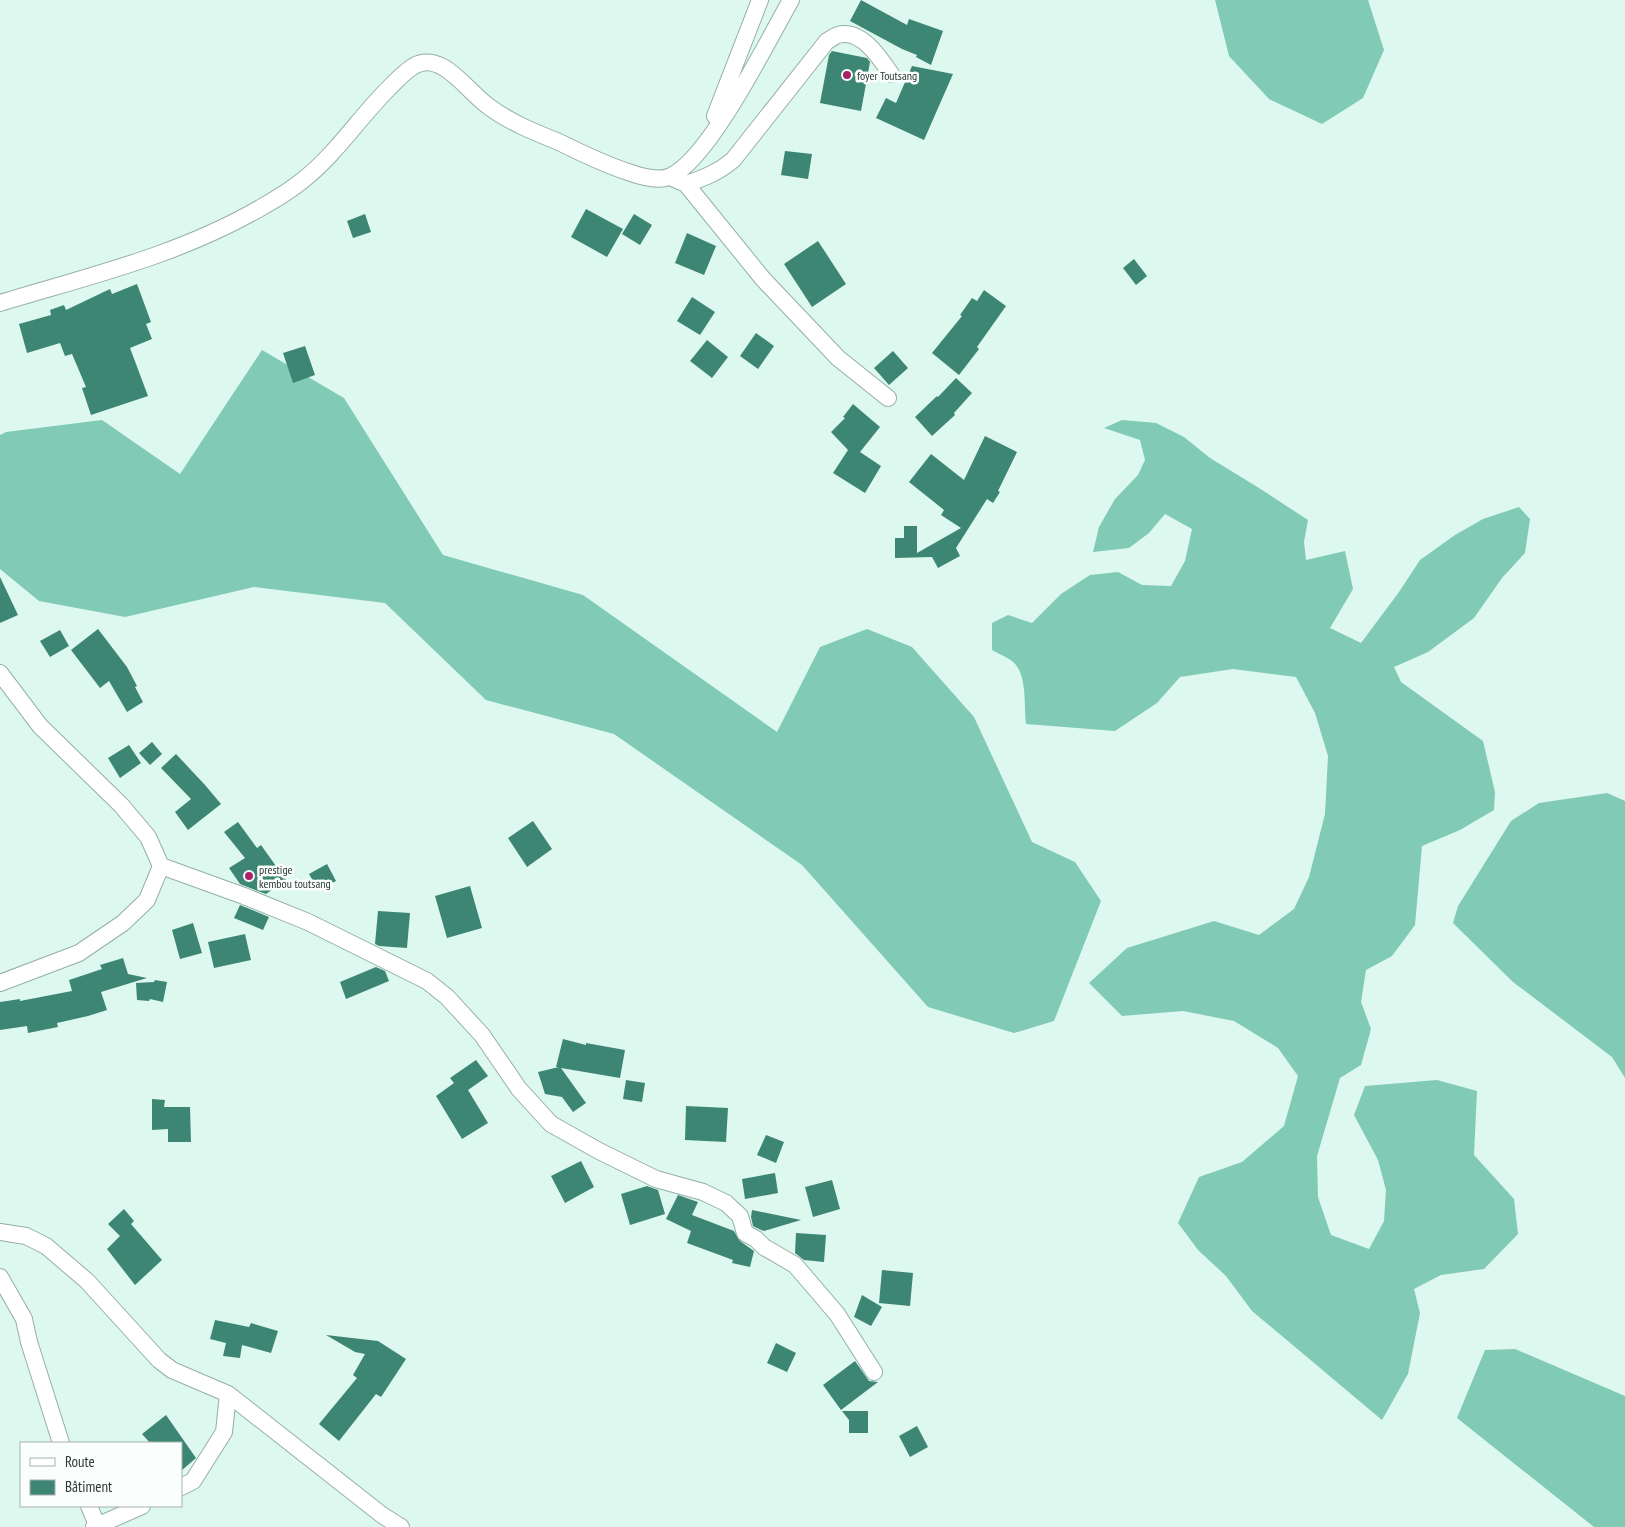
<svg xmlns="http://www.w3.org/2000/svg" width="1625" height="1527" font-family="'PT Sans Narrow',sans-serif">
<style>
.forest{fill:#81cab5}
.building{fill:#3d8673}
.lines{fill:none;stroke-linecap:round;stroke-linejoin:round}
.minor-casing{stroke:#95afa7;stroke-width:18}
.minor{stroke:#fff;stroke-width:16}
.poi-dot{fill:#a92269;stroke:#fafffd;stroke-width:2}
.labels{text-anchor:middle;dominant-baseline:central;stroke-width:5;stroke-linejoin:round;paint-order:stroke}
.poi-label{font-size:12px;fill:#2d3834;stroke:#fafffd;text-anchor:start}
</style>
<rect width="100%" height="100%" fill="#ddf8ef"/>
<path class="forest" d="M1215,0h153l16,50 -21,48 -41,26 -53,-25 -40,-43z
M262,350l82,48 99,157 140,40 194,137 43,-85 47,-18 45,18 62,70 58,125 43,20 26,39 -47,120 -40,12 -86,-26 -126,-142 -188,-131 -128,-34 -101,-97 -131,-16 -129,30 -86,-16 -39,-32v-134l6,-3 96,-12 78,54z
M1122,420l34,3 28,14 26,21 49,30 49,32 -4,22 2,18 39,-9 8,38 -23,39 31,15 38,-51 21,-32 35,-25 28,-16 36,-12 11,12 -5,34 -23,25 -28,40 -46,34 -34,15 7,15 82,59 12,51 -1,18 -34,20 -38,16 -7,79 -23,31 -26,14 -5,32 10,27 -10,36 -21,13 -23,78 1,41 13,38 38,14 15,-28 2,-31 -8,-30 -24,-45 11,-29 72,-6 40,11 -3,64 40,44 4,35 -34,35 -43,6 -27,14 6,24 -12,61 -26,46 -130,-109 -26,-35 -28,-26 -20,-27 21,-46 43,-15 42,-36 14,-50 -20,-28 -44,-27 -51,-10 -61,5 -33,-33 38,-35 87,-27 45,14 35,-26 15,-32 16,-63 3,-58 -13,-43 -19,-36 -63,-8 -53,8 -23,26 -42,28 -89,-7c-2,-17 1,-45 -10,-59 -4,-6 -17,-11 -24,-15v-27l16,-8 24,8 29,-29 29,-19 28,-3 24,13 29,1 14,-25 7,-32 -27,-15 -16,19 -20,15 -36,4 6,-25 16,-28 23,-24 7,-15 -5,-20 -36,-12z
M1607,793l18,8v277l-13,-21 -99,-75 -60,-59 5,-17 53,-85 28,-18z
M1515,1349l110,47v131h-31l-137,-109 28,-68z"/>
<path class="building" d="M861,0l46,25 2,-6 34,12 -12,34 -15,-8 1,-2 -15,-6 -52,-28z
M832,51l35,7 3,4 -9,49 -41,-8 9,-48z
M912,66l41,8 -29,66 -48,-22 10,-20 10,5z
M785,151l27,3 -4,25 -27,-4z
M586,209l37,20 -16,28 -36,-20z
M365,214l6,18 -18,6 -6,-17z
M634,214l18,11 -12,20 -18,-11z
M687,233l29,13 -12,29 -29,-12z
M818,241l28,43 -34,23 -28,-43z
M1134,259l13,17 -11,9 -13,-17z
M137,284l14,38 -5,2 6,15 -22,9 18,48 -57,19 -9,-27 4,-1 -14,-33 -7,2 -5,-13 -33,10 -8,-29 32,-9 -1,-5 14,-5 2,5 44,-21 2,5z
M984,290l22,16 -29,41 2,2 -20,26 -27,-22 30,-37 -2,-1 12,-17 5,3z
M692,297l23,15 -15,23 -23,-14z
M756,333l18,13 -16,23 -18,-13z
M707,340l21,17 -16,21 -22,-17z
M305,346l10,29 -22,8 -10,-30z
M893,351l15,17 -19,17 -15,-17z
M956,378l16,15 -18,20 1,2 -23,21 -17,-19 22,-21 1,1z
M853,404l27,23 -20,25 21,14 -16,27 -32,-20 15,-23 -17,-18 14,-14 -2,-1z
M985,436l32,16 -19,39 2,1 -7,11 -6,-4 -31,49 4,8 -22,12 -6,-11 -37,1v-20h9v-12h13v27l44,-25 -20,-13 3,-5 -35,-28 22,-28 33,26z
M0,577l18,38 -18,8z
M98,629l29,38 10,19 -2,1 8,15 -16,10 -18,-31 -9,7 -29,-38z
M60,630l9,16 -19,11 -10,-16z
M152,742l10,12 -12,11 -11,-12z
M129,745l12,18 -21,15 -12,-20z
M176,754l29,31 16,19 -33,26 -13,-18 16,-13 -30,-31z
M533,821l19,28 -25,18 -19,-29z
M238,822l19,26 4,-3 25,35 -20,14 -26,-10 -11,-16 16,-10 -21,-26z
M327,864l9,17 -18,9 -9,-16z
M470,886l12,42 -35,10 -12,-42z
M240,905l29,12 -6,13 -29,-12z
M378,911l32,2 -3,35 -28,-2 -4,-2z
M193,923l9,30 -22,6 -8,-29z
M245,934l6,26 -37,8 -6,-26z
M123,958l5,16 19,4 -46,14 6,18 -19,6 -31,7 1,4 -30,6 -1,-7 -27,4v-28l20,-3v2l52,-10 -3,-11 33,-11 -2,-4z
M376,967l9,4 4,10 -43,18 -6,-17z
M155,980l12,2 -4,20 -13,-3 -1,2 -12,-1 -1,-17 18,-1z
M563,1039l23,6v-2l39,7 -5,28 -59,-10 25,35 -13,9 -11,-15 -17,-3 -7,-22 21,-5h-3z
M476,1060l12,16 -20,14 20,33 -26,16 -26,-43 18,-13 -4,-5z
M626,1080l19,3 -3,19 -19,-3z
M152,1099l13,1 -1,7h26l1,35h-23v-13l-16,1z
M686,1106l42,2 -2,34 -41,-2z
M766,1135l18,7 -8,21 -19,-8z
M581,1161l13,26 -29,16 -14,-27z
M775,1173l3,20 -33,6 -3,-20z
M832,1180l8,29 -27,8 -8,-30z
M647,1186l11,4 7,24 -35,11 -9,-31z
M678,1195l20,7 -6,13 42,16 6,10 14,10 -4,16 -18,-4 1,-3 -46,-17 4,-12 -25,-12z
M124,1209l10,12 -3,3 31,36 -27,25 -28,-36 13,-13 -12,-12z
M752,1210l49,10 -37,11 -3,-1 -8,-4 -2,-9z
M796,1233l30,2 -2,27 -20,-2 -9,-7z
M882,1270l31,3 -3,33 -31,-3z
M862,1295l20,12 -11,19 -17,-9z
M215,1320l34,7 2,-4 27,8 -7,22 -29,-8 -2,13 -17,-2 3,-13 -16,-4z
M326,1335l52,6 28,18 -25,38 -5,-3 -37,47 -20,-17 38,-46 -4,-3 12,-21 -10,-2z
M776,1343l20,10 -9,19 -20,-9z
M855,1361l14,20 9,1 -37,28 -18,-25z
M842,1411h26v22h-19v-13z
M166,1415l30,43 -15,13v-28h-31l-8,-9z
M917,1426l11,21 -18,10 -11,-21z"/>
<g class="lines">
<g class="minor-casing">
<path id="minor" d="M715,116l45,-116
M670,177l16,7 77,95 75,79 50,40
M686,184c18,-6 33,-12 47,-24l94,-119c3,-1 7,-5 11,-6 23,-7 42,23 53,39
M0,303c89,-27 180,-48 262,-96 14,-8 29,-17 41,-27 33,-26 56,-62 85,-91 8,-8 17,-18 26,-23 10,-6 19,-4 29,1 17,10 29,27 45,39 21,16 46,26 71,36 22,11 45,22 69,30 11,4 32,10 43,4 39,-18 97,-136 120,-176
M0,673l40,53 81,79 27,32 13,29
M0,983l79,-30 44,-30 24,-23 14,-34 83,30 64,26 119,59 20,16 35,38 37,54 32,35 48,27 57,28 47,13 23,11 14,13 5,17 11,6 8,8 31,18 42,49 37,58
M0,1232l26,4 20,10 41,35 72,79 13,10 56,24 154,121 19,12
M0,1277l24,42 5,23 32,101
M181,1487l12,-6 31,-49 4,-38
M89,1506l8,19
M94,1527l48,-21"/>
</g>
<use href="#minor" class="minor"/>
</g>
<g class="poi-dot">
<circle cx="847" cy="75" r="5"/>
<circle cx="249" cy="876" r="5"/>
</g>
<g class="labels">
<g class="poi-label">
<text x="857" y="75">foyer Toutsang</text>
<text x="259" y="869">prestige<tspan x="259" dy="14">kembou toutsang</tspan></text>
</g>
</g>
<rect x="20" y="1442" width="162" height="65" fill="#fafffd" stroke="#a8afad"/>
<rect x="30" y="1458" width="25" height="8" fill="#ffffff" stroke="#a8afad"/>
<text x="65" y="1467" font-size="15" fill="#2d3834">Route</text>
<rect x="30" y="1480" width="25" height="15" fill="#3d8673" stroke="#a8afad"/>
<text x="65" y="1492" font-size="15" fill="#2d3834">Bâtiment</text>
</svg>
